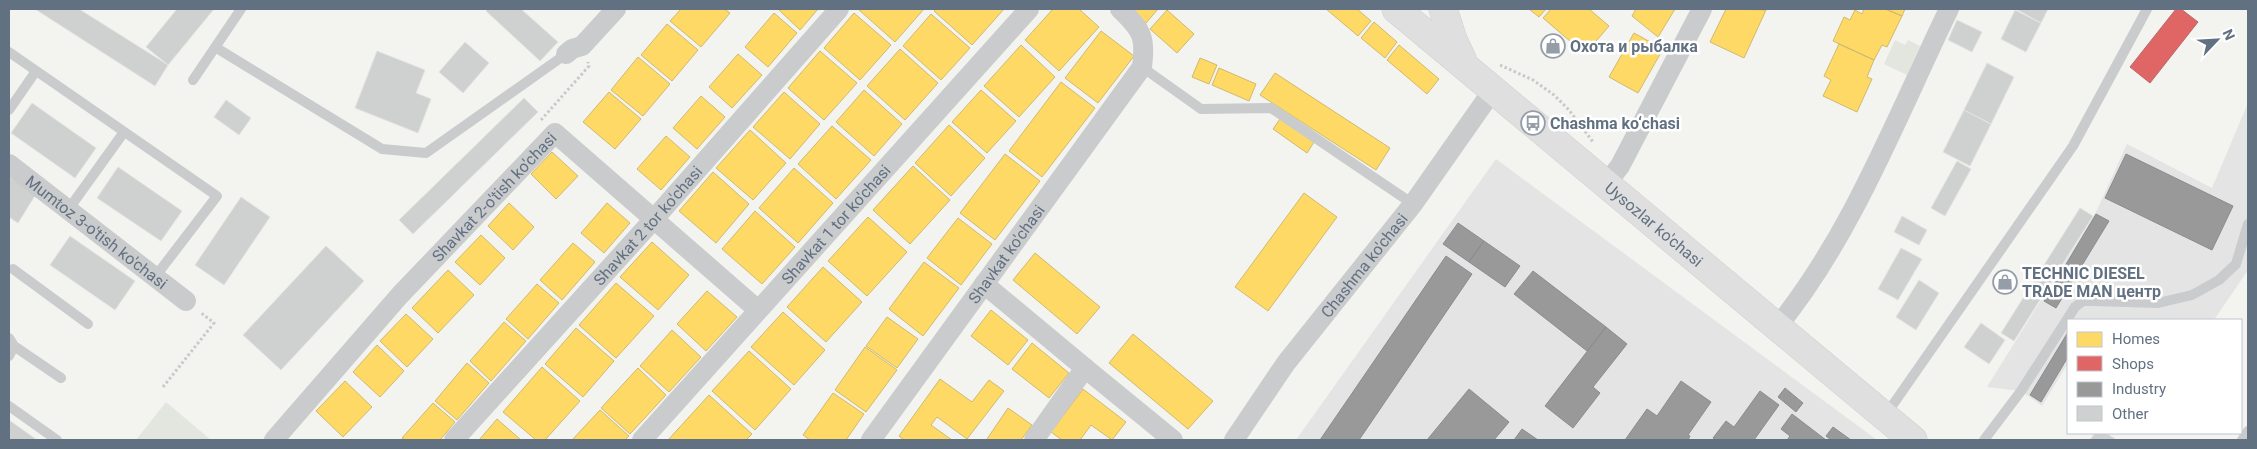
<svg xmlns="http://www.w3.org/2000/svg" width="2257" height="449" font-family="Roboto,sans-serif">
<style>
.built{fill:#e3e4e3}
.green{fill:#e2e6de}
.homes{fill:#ffd966;stroke:#d0ba6e}
.shops{fill:#e06666;stroke:#ba696e}
.industry{fill:#999;stroke:#888d92}
.building{fill:#cfd0d0;stroke:#e2e2e0}
.lines{fill:none;stroke-linecap:round;stroke-linejoin:round}
.secondary-casing{stroke:#cfd1d0;stroke-width:29}
.path{stroke:#c8c9ca;stroke-width:3;stroke-dasharray:2.5 2.5;stroke-linecap:butt}
.lane{stroke:#cacbcc;stroke-width:10}
.street{stroke:#cacbcc;stroke-width:20}
.secondary{stroke:#dfdfe0;stroke-width:28}
.labels{text-anchor:middle;dominant-baseline:central;stroke-width:5;stroke-linejoin:round;paint-order:stroke}
.poi-label{font-size:16px;font-weight:bold;fill:#627182;stroke:#fff;text-anchor:start}
.street-label{font-size:16px;fill:#627182;stroke:#fff}
</style>
<rect width="100%" height="100%" fill="#f3f3f0"/>
<path class="built" d="M2248,103v167l-34,50h-146v43l-26,43 -21,-15 -34,-4 109,-175 31,-68 85,44z
M1496,159l381,281h-581z"/>
<path class="green" d="M1895,40l10,5 3,-5 12,6 -13,29 -23,-11z
M166,402l45,38h-75z"/>
<path class="homes" d="M681,9h43l6,4 -29,34 -31,-26z
M778,9h40l-18,21z
M858,9h66l-29,33z
M936,9h68l-32,36 -38,-34z
M1053,9h26l20,18 -40,44 -34,-31z
M1130,9h28l-12,14z
M1326,9h31l14,12 -13,15z
M1529,9h17l-7,8z
M1551,9h38l20,17 -24,28 -42,-36z
M1636,9h39l-17,28 -26,-21z
M1726,9l40,1 -22,48 -34,-16z
M1864,9h22l16,7 -15,31 -5,-2 -8,15 -41,-19 11,-24 6,3 5,-10 7,4z
M1885,9h20l-3,7z
M1167,10l27,24 -17,19 -27,-24z
M774,13l23,20 -29,34 -23,-20z
M854,13l37,32 -31,35 -36,-32z
M931,14l39,34 -29,32 -38,-34z
M1374,22l23,20 -12,16 -24,-20z
M667,24l31,26 -26,31 -31,-26z
M1101,31l33,25 -36,47 -33,-25z
M1634,33l29,16 -25,44 -29,-16z
M1839,44l35,16 -7,17 5,2 -15,33 -34,-16 8,-16 -7,-4z
M1021,45l34,32 -36,40 -35,-31z
M1399,45l40,34 -12,15 -40,-34z
M900,49l38,34 -33,37 -38,-34z
M820,51l37,32 -33,37 -36,-32z
M738,54l24,21 -30,33 -23,-21z
M638,57l32,27 -27,32 -32,-26z
M1200,58l17,7 -8,19 -17,-7z
M1219,68l37,16 -7,17 -37,-16z
M1275,73l115,75 -14,22 -116,-75z
M1061,82l34,26 -53,69 -33,-26z
M864,90l38,34 -28,32 -38,-34z
M981,90l35,31 -29,32 -35,-31z
M609,92l32,27 -26,30 -32,-27z
M784,92l36,32 -30,35 -37,-32z
M701,96l24,21 -28,32 -24,-21z
M1280,119l34,23 -7,11 -34,-24z
M949,125l36,33 -34,38 -36,-33z
M832,126l39,34 -35,39 -38,-35z
M750,130l36,33 -33,37 -37,-32z
M666,136l24,21 -29,33 -24,-21z
M552,152l26,24 -22,23 -25,-25z
M1005,154l35,27 -45,59 -35,-27z
M913,166l37,34 -40,44 -37,-34z
M794,168l39,35 -35,40 -39,-35z
M713,172l36,32 -33,39 -37,-32z
M1304,193l33,24 -69,94 -33,-24z
M509,203l25,24 -21,23 -25,-24z
M607,203l23,20 -26,30 -23,-20z
M755,211l40,36 -33,37 -40,-35z
M868,217l39,35 -40,44 -39,-35z
M958,218l34,26 -31,41 -34,-27z
M481,235l24,23 -25,27 -25,-23z
M652,242l37,33 -31,35 -38,-33z
M573,243l22,19 -33,38 -22,-20z
M1035,253l65,54 -23,27 -64,-54z
M924,262l35,26 -36,48 -34,-27z
M823,267l39,35 -36,40 -39,-35z
M448,270l26,25 -36,38 -26,-25z
M616,283l38,33 -38,42 -37,-33z
M537,284l22,19 -31,36 -22,-20z
M707,291l30,26 -31,34 -29,-27z
M991,310l37,30 -20,25 -37,-29z
M783,312l42,38 -31,35 -43,-38z
M406,314l27,25 -26,28 -27,-26z
M887,317l31,22 -21,29 -31,-22z
M504,322l22,19 -35,40 -21,-20z
M576,328l38,33 -31,36 -38,-33z
M672,330l29,27 -32,35 -29,-26z
M1133,334l80,67 -25,28 -79,-66z
M1032,343l37,30 -20,25 -37,-29z
M377,345l27,26 -24,26 -27,-25z
M865,347l32,23 -31,42 -31,-22z
M749,351l42,38 -36,41 -43,-39z
M467,363l22,20 -32,37 -22,-19z
M542,367l38,34 -35,39h-9l-33,-28z
M638,368l28,27 -36,39 -29,-26z
M940,379l32,23 17,-22 15,11 -37,48 -30,-22 -6,8 21,15h-48l-5,-4z
M345,381l27,26 -29,30 -27,-26z
M1083,389l43,33 -14,18 -21,-15 -11,15h-18l-11,-8z
M833,393l31,21 -18,26h-36l-7,-5z
M709,395l43,39 -6,6h-78z
M433,403l22,19 -15,18h-35l-3,-2z
M1008,408l24,17 -11,15h-33l-1,-1z
M600,410l29,26 -4,4h-53z
M497,419l24,21h-42z"/>
<path class="shops" d="M2176,9h5l17,13 -48,61 -20,-16z"/>
<path class="industry" d="M2126,154l107,52 -21,44 -107,-52z
M2096,214l13,7 -53,87 -12,-7z
M1458,223l26,18 -15,21 -26,-18z
M1484,241l36,25 -15,21 -36,-25z
M1446,256l26,18 -113,166h-39z
M1533,271l73,56 -19,24 -73,-57z
M1606,327l21,17 -34,43 7,6 -27,35 -28,-22z
M2068,332v25l-27,45 -11,-7z
M1681,381l30,21 -23,33 2,1 -2,4h-63l22,-31 10,7z
M1785,388l18,15 -7,9 -18,-15z
M1469,389l40,33 -15,18h-67z
M1760,391l19,14 -25,35h-38l-3,-2 13,-17 8,6z
M1792,414l34,26h-39l3,-4 -9,-7z
M1833,427l18,13h-20l-5,-4z
M1522,429l16,11h-24z"/>
<path class="building" d="M35,9h44l89,56 -13,21z
M177,9h37l-46,56 -22,-18z
M488,9h33l37,33 -18,19 -54,-50z
M2016,9h32l-7,14z
M2015,10l26,13 -15,29 -25,-13z
M1957,20l25,12 -10,20 -24,-12z
M465,42l24,21 -26,30 -24,-21z
M377,51l48,19 -9,23 15,6 -13,34 -63,-25z
M1987,63l27,14 -23,47 -27,-14z
M524,98l14,14 -125,122 -14,-14z
M226,100l25,18 -12,17 -25,-18z
M32,103l64,45 -21,30 -64,-45z
M1964,110l27,14 -21,42 -27,-14z
M1957,161l14,8 -26,47 -14,-8z
M118,167l64,44 -21,30 -64,-43z
M9,177l27,17 -18,29 -9,-6z
M241,197l29,20 -46,68 -29,-20z
M2080,208l13,8 -79,125 -13,-8z
M1902,216l25,14 -8,15 -25,-13z
M70,236l65,45 -20,29 -65,-45z
M326,246l38,35 -83,89 -38,-35z
M1901,248l21,11 -24,41 -20,-11z
M1919,280l20,13 -23,37 -20,-13z
M1981,323l24,17 -16,24 -25,-17z
M9,420l28,20h-28z
M2095,433h11l11,7h-27z"/>
<g class="lines">
<g class="secondary-casing">
<g id="secondary">
<path id="s7" d="M1396,9l517,431"/>
<path d="M1443,9l10,31 9,19"/>
</g>
</g>
<path class="path" d="M1500,65l33,15 21,15 15,15 24,32
M541,120l48,-54 -1,-4
M163,387l51,-64 -14,-11"/>
<path class="lane" d="M215,47l167,102 44,4 140,-99
M9,52l208,144 -62,81
M1142,67l59,42 70,-1 142,96
M193,80l48,-71
M9,110l27,-39
M68,210l56,-78
M13,269l75,55
M9,338l5,8 -5,10
M14,346l47,32
M9,406l48,34
M1885,416l188,-270 74,-137
M1984,440l37,-49 54,-84 8,-6h11l64,2 34,-8 27,-15 17,-16 12,-40
M2242,440l6,-9"/>
<g class="street">
<path d="M566,54l6,-5 10,-3 34,-37"/>
<path id="s1" d="M9,164l177,137"/>
<path d="M1606,184l14,-18 82,-157"/>
<path d="M984,284l101,84"/>
<path d="M1777,327c75,-92 120,-211 172,-318"/>
<path id="s2" d="M274,440l126,-145 155,-162 203,177"/>
<path id="s3" d="M454,440l200,-221 185,-210"/>
<path id="s4" d="M642,440l387,-431"/>
<path id="s5" d="M871,440l271,-373c4,-30 0,-37 -22,-58"/>
<path d="M1034,440l51,-72 88,72"/>
<path id="s6" d="M1234,440l52,-77 127,-159 80,-114"/>
</g>
<use href="#secondary" class="secondary"/>
</g>
<defs>
<g id="shop-ring" transform="scale(1.25)"><circle r="9.5" fill="#fff" stroke="#959ea8" stroke-width="1.5"/><path d="M-5-2.5h2.3a2.7 3.5 0 0 1 5.4 0H5L5.5 6h-11ZM-1.5-2.5h3a1.5 2.3 0 0 0-3 0Z" fill="#959ea8"/></g>
<g id="bus-ring" transform="scale(1.25)"><circle r="9.5" fill="#fff" stroke="#959ea8" stroke-width="1.5"/><path d="M-5-6H5V4H4V6H2V4H-2V6H-4V4H-5ZM-3.5-4V0h7V-4ZM-3.5 1.2v1.5H-2V1.2ZM2 1.2v1.5H3.5V1.2Z" fill="#959ea8"/></g>
</defs>
<g fill-rule="evenodd">
<use href="#shop-ring" x="1553" y="46"/>
<use href="#bus-ring" x="1533" y="123"/>
<use href="#shop-ring" x="2005" y="282"/>
</g>
<g class="labels">
<g class="poi-label">
<text x="1570" y="46">Охота и рыбалка</text>
<text x="1550" y="123">Chashma ko‘chasi</text>
<text x="2022" y="273">TECHNIC DIESEL<tspan x="2022" dy="18">TRADE MAN центр</tspan></text>
</g>
<g class="street-label">
<text stroke="none"><textPath href="#s2" startOffset="328">Shavkat 2-o'tish ko'chasi</textPath></text>
<text stroke="none"><textPath href="#s4" startOffset="290">Shavkat 1 tor ko'chasi</textPath></text>
<text stroke="none"><textPath href="#s3" startOffset="289">Shavkat 2 tor ko'chasi</textPath></text>
<text stroke="none"><textPath href="#s7" startOffset="336">Uysozlar ko'chasi</textPath></text>
<text stroke="none"><textPath href="#s1" startOffset="111">Mumtoz 3-o'tish ko'chasi</textPath></text>
<text stroke="none"><textPath href="#s5" startOffset="230">Shavkat ko'chasi</textPath></text>
<text stroke="none"><textPath href="#s6" startOffset="218">Chashma ko'chasi</textPath></text>
</g>
</g>
<rect width="2257" height="449" fill="none" stroke="#627182" stroke-width="20"/>
<rect x="2067" y="319" width="175" height="115" fill="#ffffff" stroke="#c0c6cd"/>
<rect x="2077" y="332" width="25" height="15" fill="#ffd966" stroke="#c0c6cd"/>
<text x="2112" y="344" font-size="15" fill="#627182">Homes</text>
<rect x="2077" y="356" width="25" height="15" fill="#e06666" stroke="#c0c6cd"/>
<text x="2112" y="369" font-size="15" fill="#627182">Shops</text>
<rect x="2077" y="382" width="25" height="15" fill="#999999" stroke="#c0c6cd"/>
<text x="2112" y="394" font-size="15" fill="#627182">Industry</text>
<rect x="2077" y="406" width="25" height="15" fill="#cfd0d0" stroke="#c0c6cd"/>
<text x="2112" y="419" font-size="15" fill="#627182">Other</text>
<g transform="translate(2217 40) rotate(65)" stroke="#ffffff" stroke-width="4" paint-order="stroke">
<path d="M0-4L9 19L0 12L-9 19Z" fill="#627182"/>
<text y="-8" font-size="14" font-weight="bold" text-anchor="middle" fill="#627182">N</text>
</g>
</svg>
